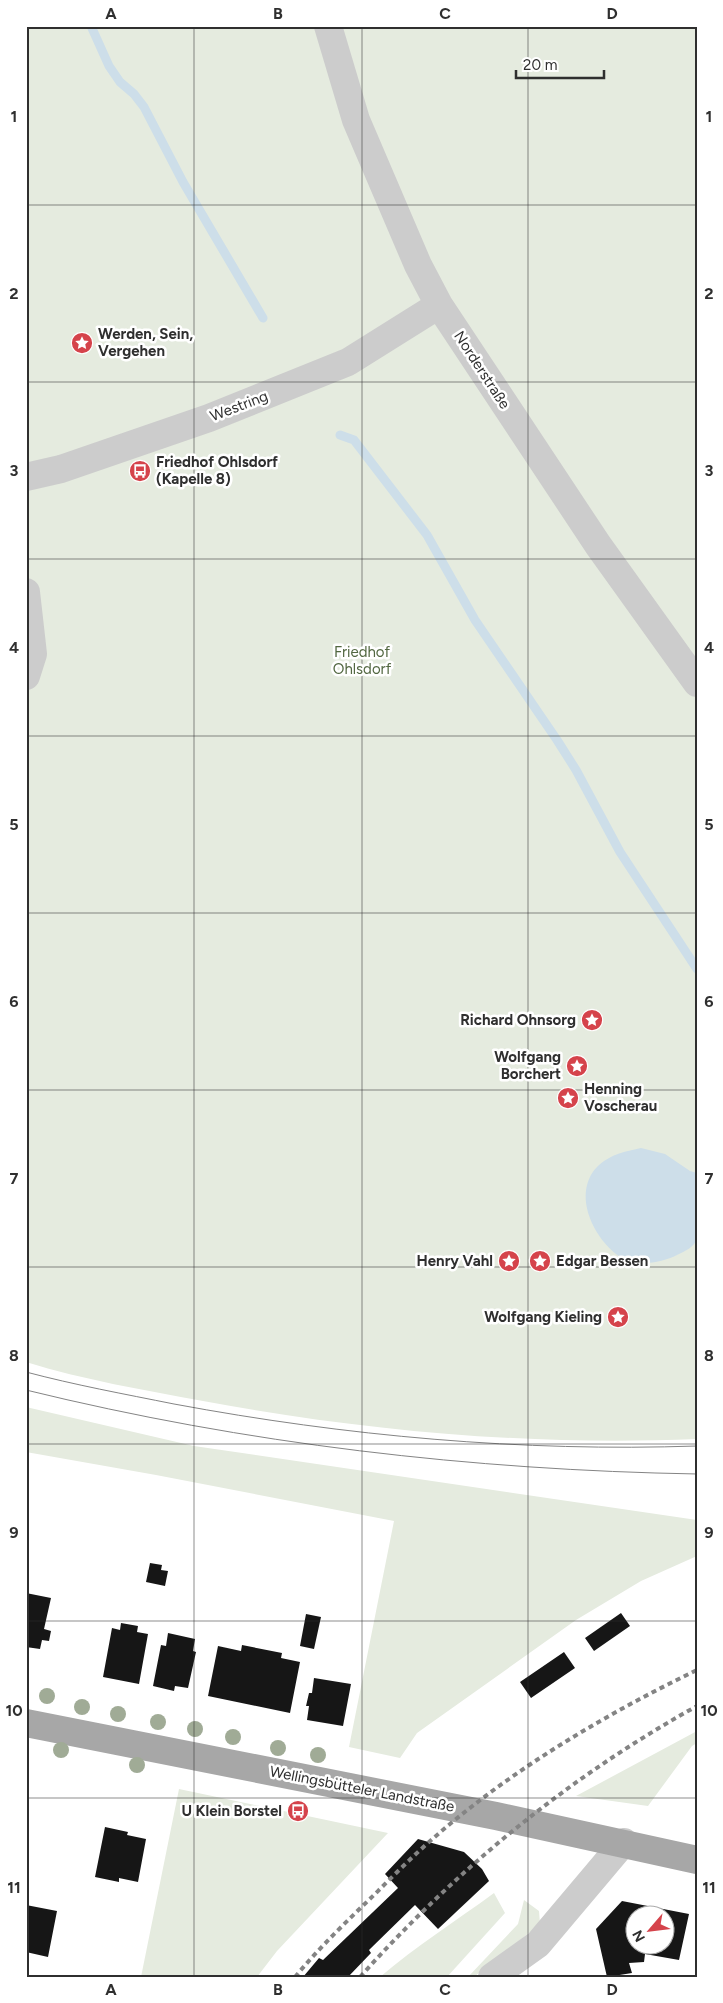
<svg xmlns="http://www.w3.org/2000/svg" width="723" height="2003" font-family="Figtree,sans-serif">
<style>
.green{fill:#e5ebdf}
.water{fill:#cddee9}
.lines{fill:none;stroke-linecap:round;stroke-linejoin:round}
.stream{stroke:#cddee9;stroke-width:9}
.building{fill:#161616;fill-rule:evenodd}
.minor{stroke:#ccc;stroke-width:28}
.major{stroke:#a7a7a7;stroke-width:28}
.tram{stroke:#848484;stroke-width:1}
.rail{stroke:#848484;stroke-width:4;stroke-dasharray:5 4;stroke-linecap:butt}
.tree{fill:#a0ab96}
.grid{fill:none;stroke:#2f2f2f;stroke-width:1;stroke-opacity:0.55}
.labels{text-anchor:middle;dominant-baseline:central;stroke-width:5;stroke-linejoin:round;paint-order:stroke}
.poi-label{font-size:15px;font-weight:bold;fill:#2f2f2f;stroke:#fff;text-anchor:end}
.street-label{font-size:15px;fill:#2f2f2f;stroke:#fff}
.park-label{font-size:15px;fill:#526741;stroke:#fff}
.neatline{fill:none;stroke:#2f2f2f;stroke-width:2}
.grid-label{font-size:16px;text-anchor:middle;font-weight:bold;fill:#2f2f2f}
</style>
<rect width="100%" height="100%" fill="#fff"/>
<path class="green" d="M26,26h671v1413c-166,7 -331,-8 -494,-38 -59,-11 -119,-21 -177,-39z
M26,1407l168,39 503,74v36l-56,25 -65,39 -159,113 -17,25 -51,-11 45,-226 -238,-46 -130,-23z
M697,1731v12l-5,3 -44,60 -72,-10z
M179,1789l209,44 -111,118 -20,26h-116z
M494,1893l11,20 -58,64h-67c36,-31 76,-56 114,-84z
M524,1900l15,11 1,13 -66,53h-6l50,-53z"/>
<path class="water" d="M641,1148l24,6 25,17 7,2c0,18 3,50 0,65 -2,9 -12,13 -20,17 -16,8 -42,13 -58,1 -27,-19 -48,-65 -20,-91 12,-11 28,-14 42,-17z"/>
<g class="lines">
<path class="stream" d="M91,26l18,40 11,16 14,12 10,13 39,75 80,136
M340,435l14,5 73,95 48,85 82,120 19,30 44,82 77,117"/>
</g>
<path class="building" d="M150,1563l12,2 -1,5 7,1 -3,15 -19,-4z
M26,1593l25,5 -7,31 7,2 -2,10 -7,-1 -2,9 -14,-2z
M621,1613l9,13 -36,25 -9,-13z
M306,1614l15,3 -7,32 -14,-3z
M121,1623l17,3 -1,6 11,2 -9,50 -36,-7 9,-49 8,2z
M168,1633l27,6 -2,12 3,1 -8,36 -13,-2 -1,5 -21,-5 8,-41 5,1z
M242,1645l40,8 -1,5 19,4 -10,51 -82,-17 10,-50 23,5z
M564,1652l11,16 -44,30 -11,-16z
M314,1678l37,6 -8,42 -36,-6 2,-14h-3l3,-13h3z
M105,1827l23,5 -1,3 19,4 -8,43 -19,-4v4l-24,-5z
M418,1839l46,13 18,17 7,12 -51,48 -23,-24 -46,45 2,3 -23,24h-45l16,-19 4,2 75,-72 -13,-14z
M622,1901l67,13 -10,46 -34,-6 -1,8 -15,1 3,10 -25,4 -11,-48zM636,1916h30v30h-30z
M26,1905l31,6 -9,46 -22,-5z"/>
<g class="lines">
<path class="minor" d="M328,26l28,94 62,145 21,40 159,240 99,138
M26,477l35,-8 148,-51 139,-56 91,-57
M26,592l7,62 -7,22
M492,1977l46,-33 86,-102"/>
<path class="major" d="M26,1723l470,93 201,44"/>
<path class="tram" d="M26,1372c49,13 98,22 148,32 172,32 347,48 523,42
M26,1390c220,54 445,80 671,84"/>
<path class="rail" d="M295,1977c24,-29 52,-56 79,-82 18,-18 36,-36 55,-53 79,-70 173,-126 268,-172
M360,1977c98,-109 209,-200 337,-271"/>
</g>
<g class="tree">
<circle cx="47" cy="1696" r="8"/>
<circle cx="82" cy="1707" r="8"/>
<circle cx="118" cy="1714" r="8"/>
<circle cx="158" cy="1722" r="8"/>
<circle cx="195" cy="1729" r="8"/>
<circle cx="233" cy="1737" r="8"/>
<circle cx="278" cy="1748" r="8"/>
<circle cx="61" cy="1750" r="8"/>
<circle cx="318" cy="1755" r="8"/>
<circle cx="137" cy="1765" r="8"/>
</g>
<path class="grid" d="M194,26v1951M362,26v1951M528,26v1951M26,205h671M26,382h671M26,559h671M26,736h671M26,913h671M26,1090h671M26,1267h671M26,1444h671M26,1621h671M26,1798h671"/>
<defs>
<g id="sight-disc" transform="scale(1.125)"><circle r="9.5" fill="#d5434b" stroke="#fff"/><path d="M0-6L1.8-2.2L6-1.7L2.9 1.2L3.7 5.4L0 3.3L-3.7 5.4L-2.9 1.2L-6-1.7L-1.8-2.2Z" fill="#fff"/></g>
<g id="bus-disc" transform="scale(1.125)"><circle r="9.5" fill="#d5434b" stroke="#fff"/><path d="M-5-6H5V4H4V6H2V4H-2V6H-4V4H-5ZM-3.5-4V0h7V-4ZM-3.5 1.2v1.5H-2V1.2ZM2 1.2v1.5H3.5V1.2Z" fill="#fff"/></g>
</defs>
<g fill-rule="evenodd">
<use href="#sight-disc" x="82" y="343"/>
<use href="#bus-disc" x="140" y="471"/>
<use href="#sight-disc" x="592" y="1020"/>
<use href="#sight-disc" x="577" y="1066"/>
<use href="#sight-disc" x="568" y="1098"/>
<use href="#sight-disc" x="509" y="1261"/>
<use href="#sight-disc" x="540" y="1261"/>
<use href="#sight-disc" x="618" y="1317"/>
<use href="#bus-disc" x="298" y="1811"/>
</g>
<g class="labels">
<g class="poi-label">
<text x="98" y="334" text-anchor="start">Werden, Sein,<tspan x="98" dy="17">Vergehen</tspan></text>
<text x="156" y="462" text-anchor="start">Friedhof Ohlsdorf<tspan x="156" dy="17">(Kapelle 8)</tspan></text>
<text x="576" y="1020">Richard Ohnsorg</text>
<text x="561" y="1057">Wolfgang<tspan x="561" dy="17">Borchert</tspan></text>
<text x="584" y="1089" text-anchor="start">Henning<tspan x="584" dy="17">Voscherau</tspan></text>
<text x="493" y="1261">Henry Vahl</text>
<text x="556" y="1261" text-anchor="start">Edgar Bessen</text>
<text x="602" y="1317">Wolfgang Kieling</text>
<text x="282" y="1811">U Klein Borstel</text>
</g>
<g class="street-label">
<text transform="translate(482 370) rotate(57)">Norderstraße</text>
<text transform="translate(239 406) rotate(-21)">Westring</text>
<text transform="translate(362 1789) rotate(11)">Wellingsbütteler Landstraße</text>
</g>
<g class="park-label">
<text x="362" y="652">Friedhof<tspan x="362" dy="17">Ohlsdorf</tspan></text>
</g>
</g>
<rect width="723" height="2003" fill="none" stroke="#ffffff" stroke-width="55"/>
<g transform="translate(650 1930) rotate(242)"><circle r="24" fill="#ffffff" stroke="#acacac"/>
<path d="M0-4L9 19L0 12L-9 19Z" fill="#d5434b"/>
<text y="-8" font-size="14" font-weight="bold" text-anchor="middle" fill="#2f2f2f">N</text>
</g>
<path d="M516 70v8h88v-8" fill="none" stroke="#2f2f2f" stroke-width="2.5"/>
<text x="523" y="70" font-size="15" fill="#2f2f2f" stroke="#ffffff" stroke-width="4" paint-order="stroke">20 m</text>
<rect x="28" y="28" width="668" height="1948" class="neatline"/>
<g class="grid-label">
<text x="111" y="19">A</text>
<text x="278" y="19">B</text>
<text x="445" y="19">C</text>
<text x="612" y="19">D</text>
<text x="14" y="122">1</text>
<text x="709" y="122">1</text>
<text x="14" y="299">2</text>
<text x="709" y="299">2</text>
<text x="14" y="476">3</text>
<text x="709" y="476">3</text>
<text x="14" y="653">4</text>
<text x="709" y="653">4</text>
<text x="14" y="830">5</text>
<text x="709" y="830">5</text>
<text x="14" y="1007">6</text>
<text x="709" y="1007">6</text>
<text x="14" y="1184">7</text>
<text x="709" y="1184">7</text>
<text x="14" y="1361">8</text>
<text x="709" y="1361">8</text>
<text x="14" y="1538">9</text>
<text x="709" y="1538">9</text>
<text x="14" y="1716">10</text>
<text x="709" y="1716">10</text>
<text x="14" y="1893">11</text>
<text x="709" y="1893">11</text>
<text x="111" y="1995">A</text>
<text x="278" y="1995">B</text>
<text x="445" y="1995">C</text>
<text x="612" y="1995">D</text>
</g>
</svg>
